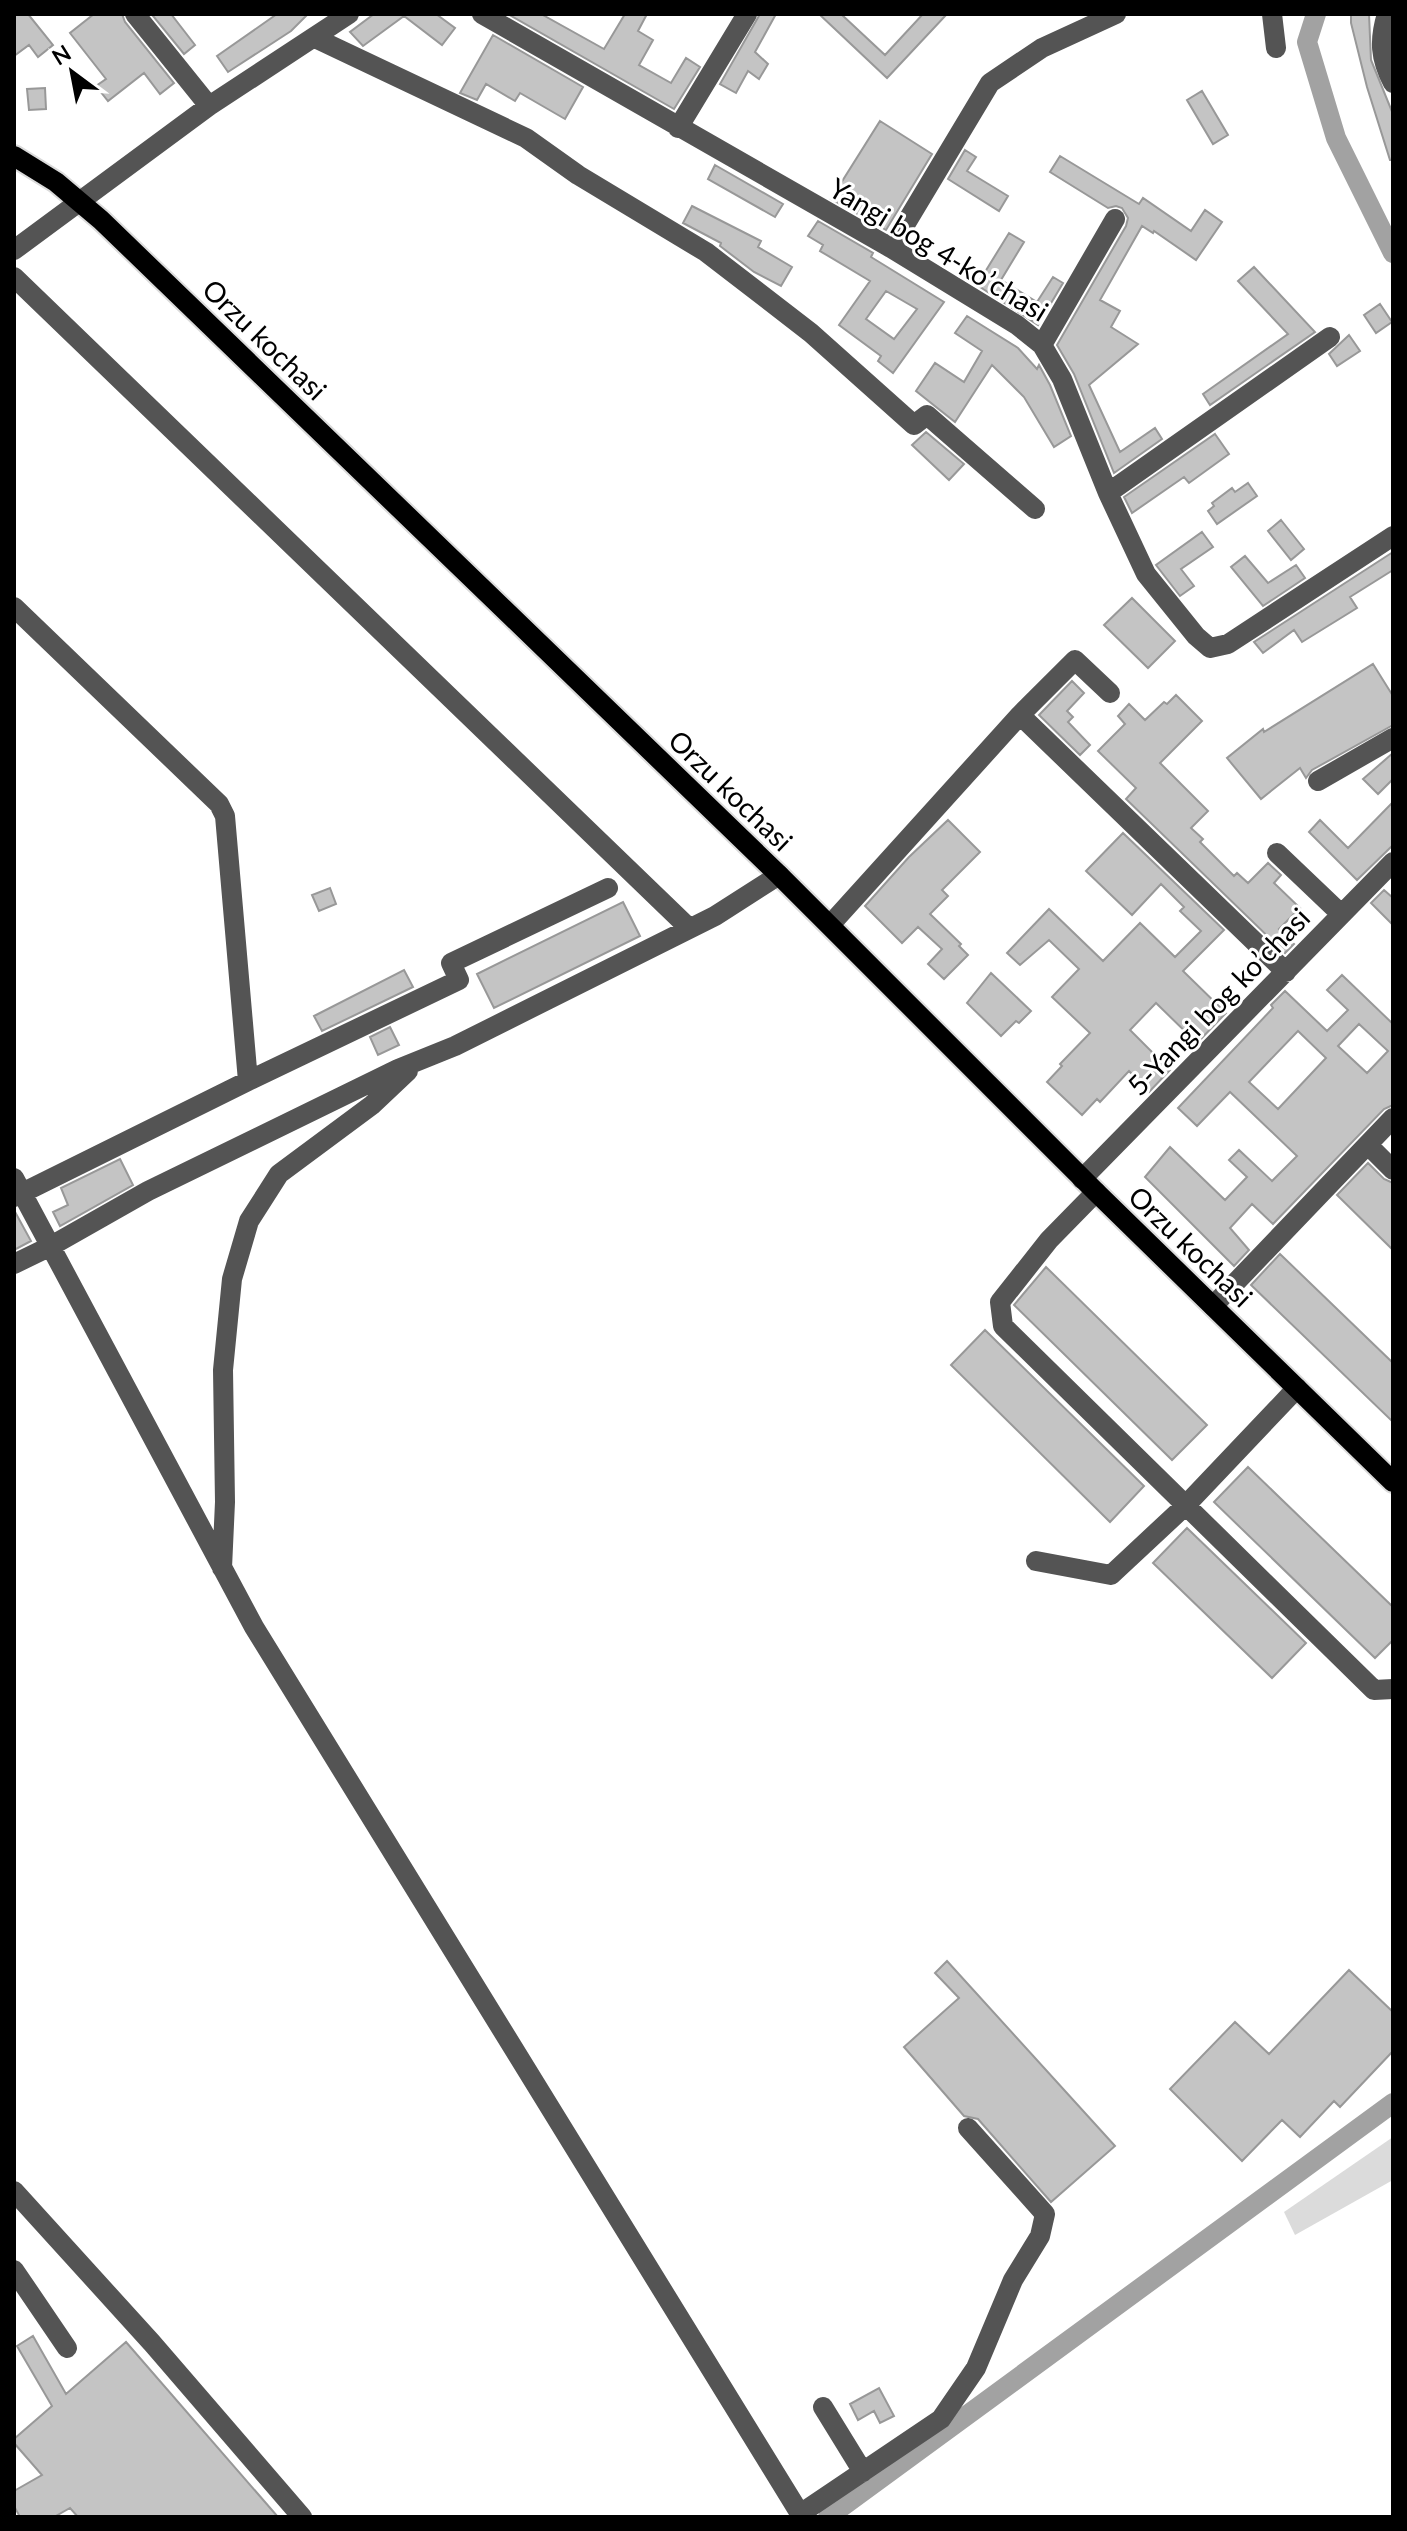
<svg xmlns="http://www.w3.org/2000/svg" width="1407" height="2531" font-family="Lato,sans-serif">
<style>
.green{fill:#dbdbdb}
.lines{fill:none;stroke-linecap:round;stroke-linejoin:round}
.canal{stroke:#a2a2a2;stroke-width:20}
.building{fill:#c4c4c4;stroke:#989898;stroke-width:2;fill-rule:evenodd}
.major-casing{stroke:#dbdbdb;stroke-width:24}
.minor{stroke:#545454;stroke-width:20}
.major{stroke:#000;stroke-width:20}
.labels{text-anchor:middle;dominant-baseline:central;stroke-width:6;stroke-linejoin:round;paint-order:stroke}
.street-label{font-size:28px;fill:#000;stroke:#fff}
</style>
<rect width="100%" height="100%" fill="#fff"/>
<path class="green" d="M1393,2137v43l-98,55 -11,-23z"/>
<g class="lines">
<path class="canal" d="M1316,14l-9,28 29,96 57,115
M828,2517l565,-414"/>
</g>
<path class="building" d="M14,14h14l25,31 -15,12 -9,-12 -15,11z
M94,14h28l3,8 49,61 -14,11 -16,-21 -36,28 -12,-15 10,-7 -36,-46z
M156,14h15l24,31 -11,9 -31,-38z
M277,14h31l-17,17 -63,41 -11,-16z
M374,14h62l19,14 -13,17 -38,-29 -41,30 -13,-14z
M508,14h33l63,35 21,-35h22l-9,17 15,9 -14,25 32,18 15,-25 14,9 -26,42z
M760,14h16l-21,38 13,12 -9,15 -11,-8 -12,22 -16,-9z
M819,14h22l44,41 38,-41h24l-60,64z
M1351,14h18l2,46 22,54v46h-3l-23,-73 -16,-64z
M493,35l90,52 -18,32 -45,-26 -5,8 -29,-17 -9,16 -17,-7z
M45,88l1,21 -17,1 -2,-21z
M1202,91l26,44 -15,9 -26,-44z
M880,121l52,33 -46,76 -55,-31z
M965,150l11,7 -9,14 41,25 -9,15 -51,-32z
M1060,156l79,48 4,-6 48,33 14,-21 17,12 -26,38 -42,-29 -1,2 -11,-7 -42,74 20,11 -9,16 27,17 -49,41 31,67 35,-24 7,11 -48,34 -40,-99 -17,-29 69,-119 2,-8 -6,-10 -6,-2 -8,2 -58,-36z
M715,165l68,39 -8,13 -67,-38z
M692,206l69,35 -3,6 34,20 -11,19 -27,-14 -34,-26 1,-3 -38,-20z
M818,221l55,32 -2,4 73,45 -51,71 -15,-12 3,-5 -42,-31 31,-44 -50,-30 3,-6 -15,-9zM886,291l31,18 -23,30 -28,-20z
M1009,233l15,9 -23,38 36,22 16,-25 10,6 -25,42 -61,-40z
M1254,267l61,65 -105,73 -7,-11 85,-60 -50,-53z
M1380,304l12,18 -16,11 -12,-18z
M967,316l51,32 19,21 2,-4 11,20 21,51 -17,11 -30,-50 -32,-32 -37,57 -39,-31 19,-28 29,19 18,-31 -27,-18z
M1349,335l11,16 -23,15 -8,-12z
M926,432l38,32 -15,16 -37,-35z
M1215,434l14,20 -40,29 -5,-6 -52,36 -8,-16z
M1248,483l9,13 -40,28 -9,-13 6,-5 -2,-3 20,-15 3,4z
M1281,520l23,29 -13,11 -23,-29z
M1202,532l11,15 -32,22 13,17 -14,10 -24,-31z
M1393,552v18l-43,27 7,11 -55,34 -8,-12 -31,23 -9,-11z
M1245,556l23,27 28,-18 9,13 -42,28 -32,-39z
M1132,598l43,43 -27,27 -44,-43z
M1373,664l20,32v29l-81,45 -6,8 -6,-10 -39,31 -34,-41 36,-29 1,3z
M1072,681l12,12 -17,18 6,6 -5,5 22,23 -10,10 -41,-40z
M1176,695l26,26 -42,42 48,48 -17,17 12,11 -3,3 34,34 3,-3 11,10 20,-20 13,12 -7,8 26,25 -21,21 15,15 -9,9 -159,-154 10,-11 -38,-37 27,-27 -7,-8 11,-12 16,16 19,-18 3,2z
M1393,753v26l-15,15 -15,-15z
M1393,802v43l-36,35 -48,-48 11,-12 28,28z
M948,820l32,32 -38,38 6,6 -18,18 31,30 -2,2 9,9 -24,24 -16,-15 14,-15 -24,-22 -16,16 -37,-37 44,-49z
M1123,833l101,97 -41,41 43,42 -29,30 -41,-40 -26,27 40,40 -21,22 -20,-21 -29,31 -3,-3 -15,16 -35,-33 15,-16 -2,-2 30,-31 -38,-36 27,-28 -30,-29 -29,25 -13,-12 42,-44 54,52 37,-38 35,34 26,-26 -21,-20 4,-4 -23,-23 -29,31 -46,-44z
M330,888l6,16 -17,7 -7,-16z
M1384,890l9,8v27l-22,-22z
M623,902l17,34 -146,72 -17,-34z
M404,970l9,17 -91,44 -8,-15z
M991,973l40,38 -12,12 -3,-2 -15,15 -34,-33z
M1342,975l51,49v81l-9,4 -111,115 -21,-20 -22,24 19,22 -15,16 -89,-89 25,-30 55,53 22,-23 -18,-17 10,-10 33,31 25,-25 -67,-64 -33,34 -19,-18 95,-100 -2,-3 14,-14 42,40 21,-21 -21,-20zM1359,1024l29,27 -21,22 -29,-27zM1298,1031l28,27 -48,51 -29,-27z
M390,1027l9,18 -21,10 -8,-18z
M120,1159l13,26 -73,41 -7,-14 15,-7 -7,-17z
M1368,1163l16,16 9,4v67l-56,-55z
M14,1210l17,31 -17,9z
M1280,1254l113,109v59l-142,-137z
M1046,1267l161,158 -35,35 -158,-155z
M985,1330l159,156 -34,36 -159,-157z
M1248,1467l145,140v33l-18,18 -161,-156z
M1187,1528l119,115 -34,35 -119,-115z
M947,1961l168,185 -64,56 -73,-83 -14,-3 -60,-69 55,-49 -24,-25z
M1349,1970l44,42v39l-53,56 -6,-6 -34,36 -18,-17 -40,41 -72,-72 65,-67 34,32z
M33,2336l33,58 60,-52 152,175h-200l-8,-9 -16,9h-34l-6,-11v-15l28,-16 -28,-32v-4l38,-33 -35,-60z
M879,2388l15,28 -14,7 -6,-12 -16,9 -8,-16z"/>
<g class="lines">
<g class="major-casing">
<path id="major" d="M14,156l42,26 45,38 678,655 317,317 297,290"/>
</g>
<path class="minor" d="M135,14l74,92
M482,14l409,234 126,77 25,20 20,34 46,114 38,81 50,62 14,12 18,-4 165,-108
M1272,14l4,34
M1387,14c-8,26 -7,44 6,69
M315,38l211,100 52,37 128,77 105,81 103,92 13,-10 108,94
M678,128l69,-114
M891,248l99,-165 52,-35 74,-34
M14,250l195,-144 140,-92
M14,277l675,651
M1042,345l73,-126
M1108,493l222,-156
M14,607l205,197 6,12 23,265 -234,116
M1020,715l55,-55 35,33
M1318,781l75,-43
M1277,853l64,61
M830,925l190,-210 266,257
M248,1081l211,-101 -8,-17 157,-75
M1368,1145l25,25
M14,1178l240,449 548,890
M1082,1179l311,-317
M1096,1192l-47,48 -49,62 3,24 371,364 19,-1
M14,1264l37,-18 97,-55 250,-122 57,-23 260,-130 64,-41
M1213,1306l180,-188
M1036,1561l75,14 75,-70 111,-117
M222,1568l3,-66 -2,-132 9,-91 17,-58 30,-47 93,-69 36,-34
M14,2191l138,152 150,174
M14,2270l53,78
M823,2407l40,65
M800,2514l141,-95 35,-51 37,-88 27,-44 5,-22 -77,-86"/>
<use href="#major" class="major"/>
</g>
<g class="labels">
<g class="street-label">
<text transform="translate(939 249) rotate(31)">Yangi bog 4-koʼchasi</text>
<text transform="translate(265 339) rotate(44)">Orzu kochasi</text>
<text transform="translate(731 790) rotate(44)">Orzu kochasi</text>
<text transform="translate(1218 1001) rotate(-46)">5-Yangi bog koʼchasi</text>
<text transform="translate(1191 1246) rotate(44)">Orzu kochasi</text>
</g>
</g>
<rect width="1407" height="2531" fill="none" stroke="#000000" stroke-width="32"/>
<g transform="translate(72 72) rotate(328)" stroke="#ffffff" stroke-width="6" paint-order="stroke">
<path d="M0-6L14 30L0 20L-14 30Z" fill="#000000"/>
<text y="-12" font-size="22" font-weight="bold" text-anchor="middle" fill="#000000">N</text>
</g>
</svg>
